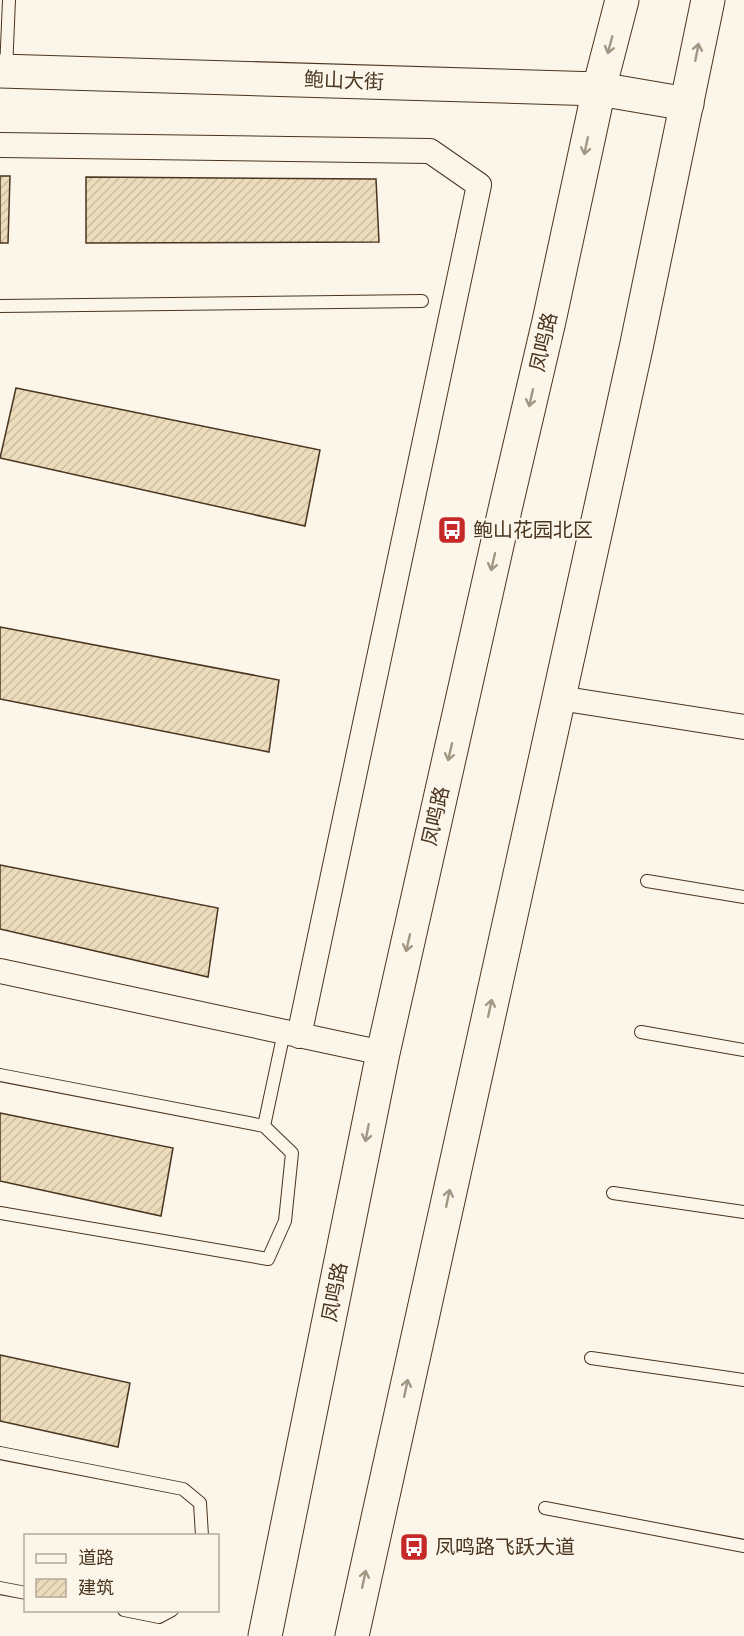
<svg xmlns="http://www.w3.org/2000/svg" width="744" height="1636" font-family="'Nunito Sans','Noto Sans SC',sans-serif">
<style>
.building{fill:url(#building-hatch);stroke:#4a3520;stroke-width:1.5}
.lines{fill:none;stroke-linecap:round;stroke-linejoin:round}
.lane-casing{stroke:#4a3520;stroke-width:14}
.street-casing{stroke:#4a3520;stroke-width:26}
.secondary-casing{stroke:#4a3520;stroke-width:35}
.primary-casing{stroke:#4a3520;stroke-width:35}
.lane{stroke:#fbf6e9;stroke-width:12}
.street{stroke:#fbf6e9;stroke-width:24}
.secondary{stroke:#fbf6e9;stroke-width:33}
.primary{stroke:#fbf6e9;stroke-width:33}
.oneway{stroke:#a29684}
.labels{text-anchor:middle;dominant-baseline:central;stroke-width:4.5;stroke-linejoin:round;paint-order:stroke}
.street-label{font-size:20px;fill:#4a3520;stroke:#fbf6e9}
.poi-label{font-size:20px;fill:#4a3520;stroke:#fbf6e9;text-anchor:start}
</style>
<defs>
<pattern id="building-hatch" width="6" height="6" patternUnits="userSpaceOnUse" patternTransform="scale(1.5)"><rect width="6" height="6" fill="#ecdcbc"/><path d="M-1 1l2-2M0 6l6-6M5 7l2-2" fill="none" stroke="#ccbda1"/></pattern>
</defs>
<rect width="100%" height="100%" fill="#fbf6e9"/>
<path class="building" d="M0,176h10l-2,67h-8z
M86,177l290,2 3,63 -293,1z
M16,388l304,62 -15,76 -305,-68z
M0,627l279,53 -10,72 -269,-53z
M0,865l218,43 -10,69 -208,-48z
M0,1113l173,35 -12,68 -161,-35z
M0,1355l130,28 -12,64 -118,-26z"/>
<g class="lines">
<g class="lane-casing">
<path id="lane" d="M6,70l3,-70
M0,306l422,-5
M647,881l97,16
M641,1032l103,18
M0,1075l264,51 20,-94
M613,1193l131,19
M0,1213l268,46 17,-38 7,-68 -28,-27
M591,1358l153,22
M0,1453l183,36 17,14 2,33
M545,1508l199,38
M0,1588l26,5
M124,1610l35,7 13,-7"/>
</g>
<g class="street-casing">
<path id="street" d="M0,145l430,6 49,34 -180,851
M559,698l185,29
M0,971l383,82"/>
</g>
<g class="secondary-casing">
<path id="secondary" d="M0,71l599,18 88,15"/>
</g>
<g class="primary-casing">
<path id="primary" d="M265,1636l118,-583 123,-548 43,-184 50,-232 23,-89
M352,1636l284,-1288 72,-348"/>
</g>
<use href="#lane" class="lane"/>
<use href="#street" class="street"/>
<use href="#secondary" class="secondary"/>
<use href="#primary" class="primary"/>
</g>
<defs><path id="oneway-shaft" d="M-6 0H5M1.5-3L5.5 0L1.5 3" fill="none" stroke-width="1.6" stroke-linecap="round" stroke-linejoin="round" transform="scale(1.5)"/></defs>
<g class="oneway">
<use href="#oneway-shaft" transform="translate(610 45) rotate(105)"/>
<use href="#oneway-shaft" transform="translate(697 52) rotate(-79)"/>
<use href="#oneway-shaft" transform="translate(586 146) rotate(102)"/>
<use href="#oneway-shaft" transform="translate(531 398) rotate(103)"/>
<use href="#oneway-shaft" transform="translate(493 562) rotate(103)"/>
<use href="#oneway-shaft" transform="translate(450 752) rotate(103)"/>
<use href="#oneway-shaft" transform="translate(408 943) rotate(103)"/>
<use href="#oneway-shaft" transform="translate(490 1008) rotate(-78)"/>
<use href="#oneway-shaft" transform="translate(367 1133) rotate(101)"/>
<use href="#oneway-shaft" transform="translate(448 1198) rotate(-78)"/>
<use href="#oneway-shaft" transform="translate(406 1388) rotate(-78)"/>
<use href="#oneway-shaft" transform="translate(364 1579) rotate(-78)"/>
</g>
<defs>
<g id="bus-square" transform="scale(1.5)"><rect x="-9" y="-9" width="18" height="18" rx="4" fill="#c62828" stroke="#fbf6e9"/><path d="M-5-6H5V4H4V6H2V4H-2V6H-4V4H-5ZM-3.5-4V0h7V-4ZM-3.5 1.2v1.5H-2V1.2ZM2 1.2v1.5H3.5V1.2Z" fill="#fff"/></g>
</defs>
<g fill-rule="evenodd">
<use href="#bus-square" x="452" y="530"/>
<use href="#bus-square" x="414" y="1547"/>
</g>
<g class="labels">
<g class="street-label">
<text transform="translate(344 81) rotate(2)">鲍山大街</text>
<text transform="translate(544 342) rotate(-77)">凤鸣路</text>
<text transform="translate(436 816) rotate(-77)">凤鸣路</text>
<text transform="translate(335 1292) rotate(-79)">凤鸣路</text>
</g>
<g class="poi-label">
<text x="473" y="530">鲍山花园北区</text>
<text x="435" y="1547">凤鸣路飞跃大道</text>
</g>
</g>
<rect x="24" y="1534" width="195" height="78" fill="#fbf6e9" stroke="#b4a999" stroke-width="1.5"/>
<rect x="36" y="1554" width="30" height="9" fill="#fbf6e9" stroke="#b4a999" stroke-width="1.5"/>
<text x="78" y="1564" font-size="18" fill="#4a3520">道路</text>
<rect x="36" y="1579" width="30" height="18" fill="url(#building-hatch)" stroke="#b4a999" stroke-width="1.5"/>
<text x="78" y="1594" font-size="18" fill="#4a3520">建筑</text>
</svg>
